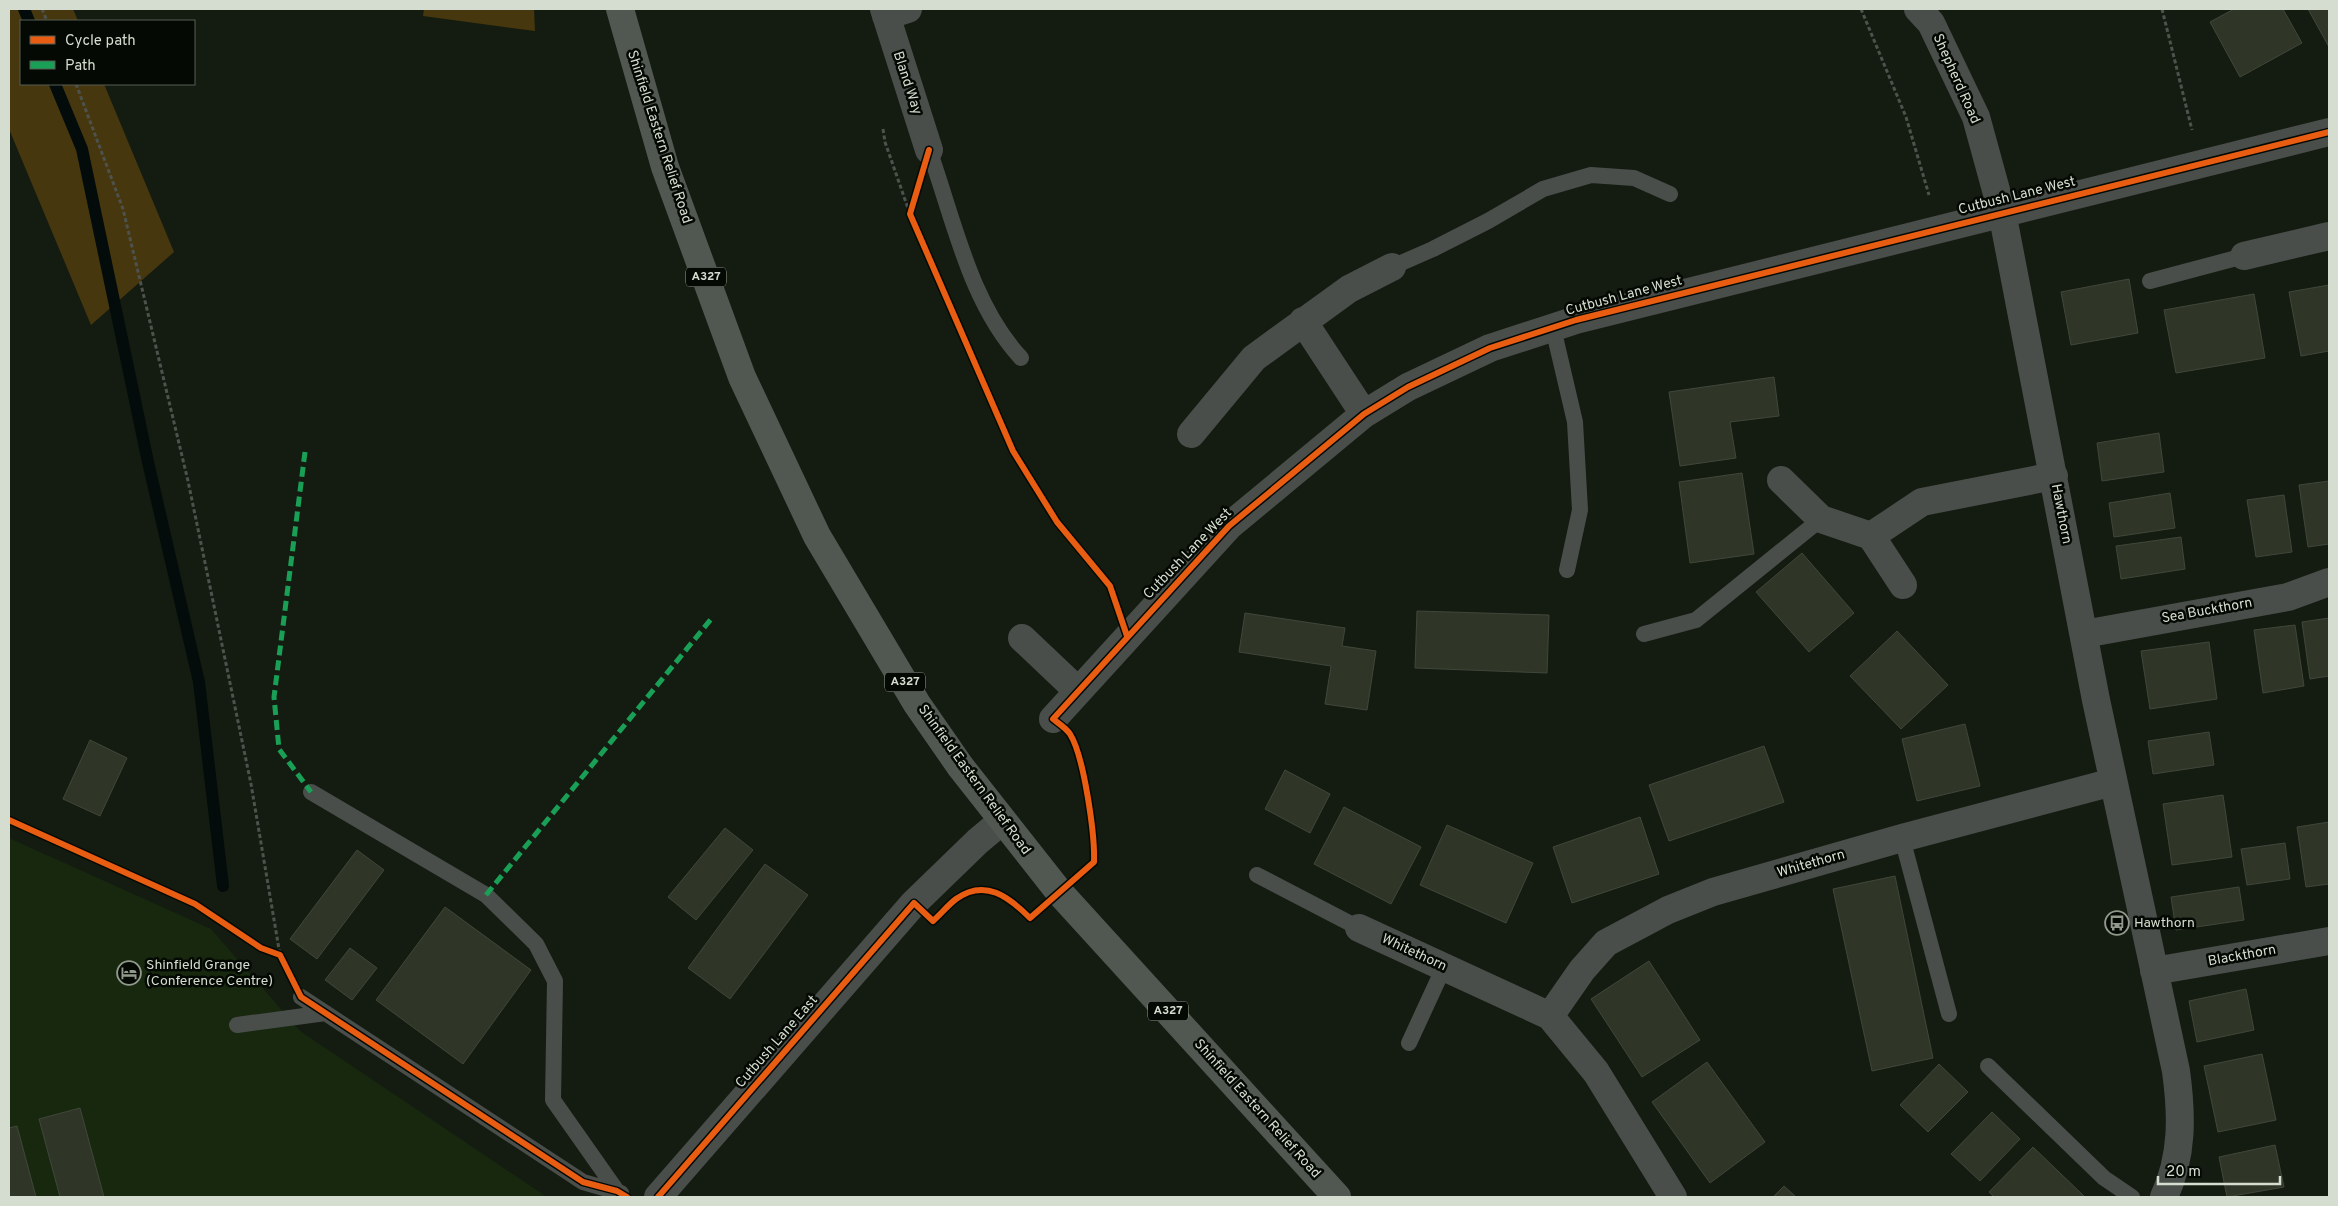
<svg xmlns="http://www.w3.org/2000/svg" width="2338" height="1206" font-family="Overpass,sans-serif">
<style>
.built{fill:#17280f}
.green{fill:#46370e}
.lines{fill:none;stroke-linecap:round;stroke-linejoin:round}
.stream{stroke:#030c0a;stroke-width:12}
.building{fill:#303627;stroke:#41463a}
.path{stroke:#4e524d;stroke-width:3;stroke-dasharray:4 2.5;stroke-linecap:butt}
.service{stroke:#4a4e4b;stroke-width:16}
.minor{stroke:#4a4e4b;stroke-width:28}
.primary{stroke:#515852;stroke-width:28}
.quiet{stroke:#1a9f57;stroke-width:5;stroke-dasharray:10 5;stroke-linecap:butt}
.cycleway-casing{stroke:#040903;stroke-width:9}
.cycleway{stroke:#e95d12;stroke-width:6}
.labels{text-anchor:middle;dominant-baseline:central;stroke-width:5;stroke-linejoin:round;paint-order:stroke}
.shield{fill:#040903;stroke:#969d92;stroke-width:1}
.shield-label{font-size:12px;font-weight:bold;fill:#d4ddcf}
.street-label{font-size:14px;fill:#d4ddcf;stroke:#040903}
.poi-label{font-size:14px;fill:#d4ddcf;stroke:#040903;text-anchor:start}
</style>
<rect width="100%" height="100%" fill="#141c11"/>
<path class="built" d="M9,838l202,91 89,102 247,166h-538z"/>
<path class="green" d="M9,9h64l5,12h-57v63h83l70,168 -83,73 -82,-196z
M424,9h110l1,22 -112,-15z"/>
<g class="lines">
<path class="stream" d="M24,9l5,12
M55,84l27,65 66,313 51,220 24,204"/>
</g>
<path class="building" d="M2234,9h49l19,34 -62,34 -30,-55z
M2308,9h21v38z
M2129,279l9,54 -67,12 -10,-53z
M2329,285v66l-28,5 -12,-64z
M2254,294l11,64 -89,15 -12,-63z
M1774,377l5,39 -49,6 6,36 -56,8 -11,-74z
M2159,433l5,39 -62,9 -5,-38z
M1742,473l12,81 -64,9 -11,-81z
M2329,481v63l-21,3 -9,-62z
M2170,493l5,35 -61,9 -5,-34z
M2284,495l8,57 -36,5 -9,-57z
M2181,537l4,32 -64,10 -5,-33z
M1802,553l52,60 -45,39 -53,-60z
M1417,611l132,4 -2,58 -132,-5z
M1245,613l100,15 -3,18 34,5 -9,59 -42,-6 6,-38 -92,-14z
M2329,618v58l-19,3 -8,-57z
M2295,625l9,61 -41,7 -9,-63z
M1897,631l51,54 -47,44 -51,-53z
M2209,642l8,57 -67,10 -9,-58z
M1965,724l15,62 -63,15 -15,-62z
M2209,732l5,33 -61,9 -5,-33z
M90,740l37,18 -27,58 -37,-17z
M1764,746l20,56 -115,39 -20,-56z
M1285,770l45,24 -20,39 -45,-24z
M2223,795l9,62 -60,8 -9,-61z
M1344,807l77,40 -30,57 -77,-40z
M1640,817l19,57 -87,29 -19,-56z
M2329,822v62l-23,3 -9,-60z
M1447,825l86,38 -27,60 -86,-38z
M725,828l28,22 -57,70 -28,-23z
M2285,843l5,36 -43,6 -6,-36z
M357,850l27,20 -67,89 -27,-20z
M765,864l43,31 -78,104 -42,-31z
M1895,876l38,182 -61,13 -39,-182z
M2239,887l5,33 -68,10 -5,-33z
M445,907l86,63 -68,94 -87,-64z
M350,948l27,20 -25,32 -27,-20z
M1649,961l51,79 -58,37 -51,-78z
M2246,989l8,41 -57,12 -8,-41z
M2262,1054l14,66 -58,12 -14,-66z
M1707,1062l58,80 -55,41 -58,-81z
M1939,1064l29,28 -40,40 -28,-27z
M80,1108l24,89h-44l-21,-78z
M1992,1112l28,27 -40,42 -29,-27z
M17,1126l19,71h-27v-69z
M2275,1145l9,42 -57,10 -8,-40z
M2033,1147l52,50h-91l-5,-5z
M1784,1186l12,11h-23z"/>
<g class="lines">
<path class="path" d="M42,9l5,12
M1861,9l45,108 23,78
M2162,9l30,121
M76,84l47,125 65,272 63,303 29,171
M883,129l2,13 25,72
M9,820l186,84 66,44 19,7 8,16"/>
<path class="service" d="M929,150c25,70 41,153 92,208
M1392,267l41,-18 55,-28 55,-32 48,-14 43,3 36,16
M2150,281l94,-25
M1553,328l22,94 5,88 -13,60
M1644,634l52,-14 125,-101
M311,792l175,103 50,49 19,37 -2,119 64,91
M1902,838l47,176
M1257,875l102,53
M301,997l282,185 38,11
M237,1025l89,-12
M1409,1043l35,-76
M1988,1066l116,112 28,19"/>
<path class="minor" d="M884,9l45,141
M1918,9l13,14 45,94 26,95 94,488 80,371c6,44 7,85 -12,126
M886,16l22,-7
M2244,256l85,-20
M1303,321l61,93
M1191,434l63,-76 95,-69 43,-22
M1781,480l40,39 50,17 32,49
M1871,536l51,-34 132,-26
M2084,634l204,-37 41,-15
M1022,638l56,53
M1053,719l176,-193 135,-112 44,-27 82,-39 86,-28 753,-188
M1359,928l191,88 46,56 77,125
M2154,971l175,-30
M1550,1016l32,-46 24,-27 62,-33 45,-18 189,-54 211,-56
M658,1197l256,-294 64,-62 24,-20"/>
<path class="primary" d="M620,9l45,158 77,210 75,159 100,168 43,62 100,127 277,304"/>
<path class="quiet" d="M305,452l-31,245 5,52 32,43
M486,895l226,-277"/>
<g class="cycleway-casing">
<path id="cycleway" d="M929,150l-19,64 103,237 44,71 53,64 17,50
M9,820l186,84 66,44 19,7 21,42 282,185 34,9 10,6
M658,1197l256,-294 19,18c8,-7 15,-16 23,-22 29,-21 53,-2 74,19l64,-56c1,-27 -10,-106 -24,-128 -4,-6 -12,-11 -17,-15l176,-193 135,-112 44,-27 82,-39 86,-28 753,-188"/>
</g>
<use href="#cycleway" class="cycleway"/>
</g>
<defs>
<g id="bus-ring" transform="scale(1.25)"><circle r="9.5" fill="#040903" stroke="#91998c" stroke-width="1.5"/><path d="M-5-6H5V4H4V6H2V4H-2V6H-4V4H-5ZM-3.5-4V0h7V-4ZM-3.5 1.2v1.5H-2V1.2ZM2 1.2v1.5H3.5V1.2Z" fill="#91998c"/></g>
<g id="hotel-ring" transform="scale(1.25)"><circle r="9.5" fill="#040903" stroke="#91998c" stroke-width="1.5"/><path d="M-6-4.5h1.5V1H6V5H4.5V3h-9V5H-6ZM-4 0a1.8 1.8 0 1 1 3.6 0ZM.5 0V-2.5h3Q6-2.5 6 0Z" fill="#91998c"/></g>
</defs>
<g fill-rule="evenodd">
<use href="#bus-ring" x="2117" y="923"/>
<use href="#hotel-ring" x="129" y="973"/>
</g>
<g class="labels">
<g class="shield">
<rect x="686" y="267.5" width="40" height="19" rx="4"/>
<rect x="885" y="672.5" width="40" height="19" rx="4"/>
<rect x="1148" y="1001.5" width="40" height="19" rx="4"/>
</g>
<g class="shield-label">
<text x="706" y="277">A327</text>
<text x="905" y="682">A327</text>
<text x="1168" y="1011">A327</text>
</g>
<g class="street-label">
<text transform="translate(1956 79) rotate(66)">Shepherd Road</text>
<text transform="translate(907 83) rotate(72)">Bland Way</text>
<text transform="translate(659 137) rotate(72)">Shinfield Eastern Relief Road</text>
<text transform="translate(2017 196) rotate(-14)">Cutbush Lane West</text>
<text transform="translate(1624 296) rotate(-15)">Cutbush Lane West</text>
<text transform="translate(2061 514) rotate(79)">Hawthorn</text>
<text transform="translate(1188 554) rotate(-46)">Cutbush Lane West</text>
<text transform="translate(2207 611) rotate(-10)">Sea Buckthorn</text>
<text transform="translate(974 780) rotate(54)">Shinfield Eastern Relief Road</text>
<text transform="translate(1811 864) rotate(-16)">Whitethorn</text>
<text transform="translate(1414 953) rotate(25)">Whitethorn</text>
<text transform="translate(2242 956) rotate(-10)">Blackthorn</text>
<text transform="translate(777 1042) rotate(-49)">Cutbush Lane East</text>
<text transform="translate(1257 1109) rotate(48)">Shinfield Eastern Relief Road</text>
</g>
<g class="poi-label">
<text x="2134" y="923">Hawthorn</text>
<text x="146" y="965">Shinfield Grange<tspan x="146" dy="16">(Conference Centre)</tspan></text>
</g>
</g>
<rect width="2338" height="1206" fill="none" stroke="#d4ddcf" stroke-width="20"/>
<rect x="20" y="20" width="175" height="65" fill="#040903" stroke="#575e55"/>
<rect x="30" y="36" width="25" height="8" fill="#e95d12" stroke="#575e55"/>
<text x="65" y="45" font-size="15" fill="#d4ddcf">Cycle path</text>
<rect x="30" y="61" width="25" height="8" fill="#1a9f57" stroke="#575e55"/>
<text x="65" y="70" font-size="15" fill="#d4ddcf">Path</text>
<path d="M2158 1176v8h122v-8" fill="none" stroke="#d4ddcf" stroke-width="2.5"/>
<text x="2166" y="1176" font-size="15" fill="#d4ddcf" stroke="#040903" stroke-width="4" paint-order="stroke">20 m</text>
</svg>
